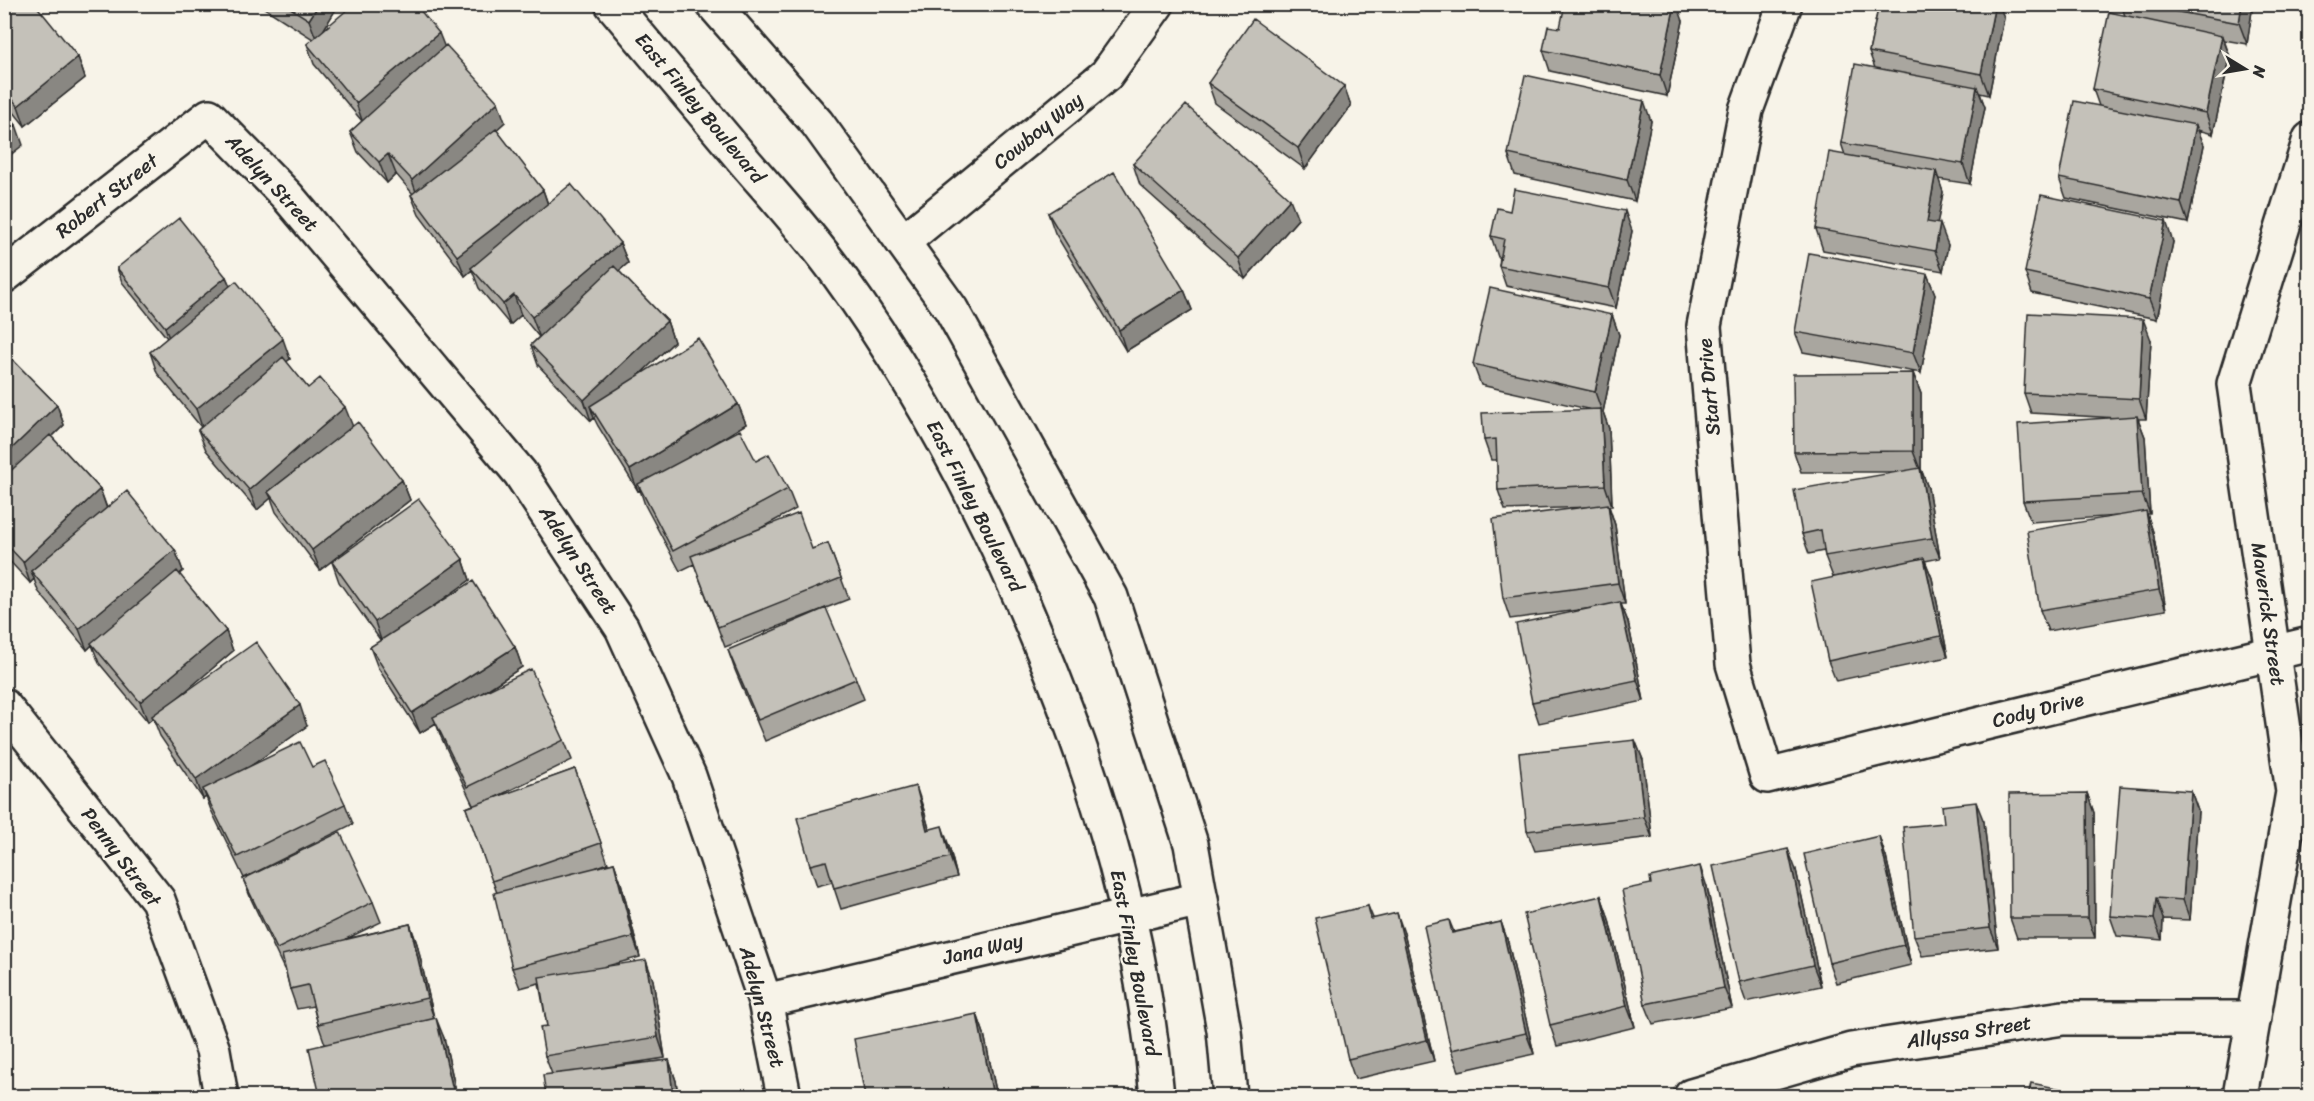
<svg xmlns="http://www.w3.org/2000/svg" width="2314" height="1101" viewBox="0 0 2314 1101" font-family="Sriracha,sans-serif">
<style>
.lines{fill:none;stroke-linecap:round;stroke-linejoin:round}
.street-casing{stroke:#2b2b2b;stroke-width:38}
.secondary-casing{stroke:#2b2b2b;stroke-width:38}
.street{stroke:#f7f3e8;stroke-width:33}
.secondary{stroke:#f7f3e8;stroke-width:33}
.wall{fill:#a9a69f;stroke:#2b2b2b;stroke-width:1.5}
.shaded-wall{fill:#898782;stroke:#2b2b2b;stroke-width:1.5}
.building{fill:#c4c1b9;stroke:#2b2b2b;stroke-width:1.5}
.labels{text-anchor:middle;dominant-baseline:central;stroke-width:4.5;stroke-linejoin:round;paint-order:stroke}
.street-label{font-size:20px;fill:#2b2b2b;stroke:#f7f3e8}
</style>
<rect width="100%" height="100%" fill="#f7f3e8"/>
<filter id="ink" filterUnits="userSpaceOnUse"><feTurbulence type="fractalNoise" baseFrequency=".0167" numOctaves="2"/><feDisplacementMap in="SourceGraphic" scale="12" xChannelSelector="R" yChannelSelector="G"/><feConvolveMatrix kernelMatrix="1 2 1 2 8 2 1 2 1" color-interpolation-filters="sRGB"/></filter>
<g filter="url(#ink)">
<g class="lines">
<defs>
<path id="street" d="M1785,4L1746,110L1704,326L1733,664L1767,776L2310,644
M903,242L1106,75L1157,4
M4,276L209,116L288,197L520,473L622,628L689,776L765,1001L784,1096
M4,706L158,900L213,1050L221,1096
M765,1001L1201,899
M1691,1096L1851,1050L2063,1018H2254
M2240,1096L2293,792L2234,384L2310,139"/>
<path id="secondary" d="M612,4C656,57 701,109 745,162C776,198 809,234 837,273C919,386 985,510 1038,639C1100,787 1143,936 1157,1096
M713,4L817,123L951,309L1111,597L1191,844L1224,1030L1230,1096"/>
</defs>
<use href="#street" class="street-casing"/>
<use href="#secondary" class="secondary-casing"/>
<use href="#street" class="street"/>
<use href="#secondary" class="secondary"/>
</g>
<path class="wall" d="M4,4L78,57L85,78L25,126L4,100Z
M258,4H339L323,30L444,46L505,122L496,130L543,190L548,204L620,243L628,263L619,271L667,321L674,342L639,375L738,404L746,424L713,444L756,461L788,489L796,509L761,528L812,549L828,543L849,599L725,647L694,564L680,571L645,505L640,490L638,491L598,426L594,418L591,421L538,365L531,345L539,337L521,315L510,325L479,288L472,270L465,276L419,215L411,195L413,194L396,174L387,183L358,152L350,132L362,121L314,64L307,44L313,39Z
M1879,4H1999L2004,18L1989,95L1980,93L1985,107L1970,184L1938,179L1943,192L1937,224L1948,245L1943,271L1823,250L1816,229L1845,155L1841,143L1875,68L1869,52Z
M2121,4H2253L2247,44L2224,40L2230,57L2213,134L2198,130L2204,145L2188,223L2066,198L2059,178L2099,106L2093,89L2125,16Z
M1683,21L1667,96L1550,71L1543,50L1560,28Z
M1208,83L1344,86L1351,106L1305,169L1215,103Z
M1651,121L1635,201L1515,175L1508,154Z
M1133,164L1298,219L1245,279L1140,185Z
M1048,213L1184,290L1192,310L1126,351L1055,233Z
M1632,231L1616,308L1506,286L1499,266L1500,257H1498L1491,236Z
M2173,242L2157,319L2032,293L2025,272Z
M117,268L226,277L230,286L290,359L286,362L308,388L352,426L402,480L410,500L320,570L276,512L271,498L257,510L206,450L198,430L201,427L157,373L150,352L167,338L122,282Z
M1927,274L1935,294L1921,373L1803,352L1795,332Z
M1612,315L1619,335L1603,412L1609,429L1612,506H1609L1615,525L1625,604H1621L1628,622L1644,701L1539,723L1532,702L1594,608L1510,619L1503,598L1589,507L1505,510L1498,490L1497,460H1491L1484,440L1588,409L1481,385L1473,364Z
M2151,340L2146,419H2138L2145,437L2150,514H2147L2153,532L2166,610L2048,631L2040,610L2117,516L2031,522L2023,501L2116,418L2031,413L2024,393Z
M4,351L57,405L64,425L52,437L100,489L107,508L175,550L183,571L179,574L226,631L233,651L177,698L307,726L248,768L312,767L345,804L353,824L244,878L211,810L206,797L203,799L160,736L153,718L148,722L99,663L92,645L87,650L38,591L34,579L30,583L4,555Z
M1913,373L1921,394V469L1928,488L1940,558L1925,561L1932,578L1948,657L1836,681L1828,661L1854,573L1833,577L1825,556L1824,551L1809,554L1802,534L1896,472H1801L1794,452Z
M463,559L470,580L419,616L515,647L522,667L481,694L564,740L572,760L492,799L575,769L608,863L595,868L614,863L621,883L640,957L607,966L653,980L665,1058L600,1068L669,1060L676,1081L678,1096H546L552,1074L545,1056L547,1026L539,983L520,988L512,968L497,893L466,808L473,805L441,737L436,723L420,733L378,668L370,647L381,641L339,582L332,562Z
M728,650L856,679L864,699L765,741L735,670Z
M1635,740L1643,760L1652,837L1535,851L1527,831Z
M2191,791L2198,811L2190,920L2163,919L2162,940L2117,936L2110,916Z
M2087,793L2094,813L2095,938H2017L2010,918Z
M923,807L929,829L949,846L957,877L841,909L832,882L817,886L810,865Z
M1984,822L1998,948L1922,956L1914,936Z
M1886,857L1911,965L1836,983L1829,963Z
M1796,870L1821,986L1746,1002L1739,982Z
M243,879L373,902L381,922L346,939L410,924L417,944L434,1018L444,1038L457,1096H320L325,1044L318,1024L313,1006L297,1009L290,989L285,969H284L251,899Z
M1707,887L1732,1008L1653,1024L1645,1004Z
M1601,896L1608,916L1635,1027L1557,1046L1550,1025Z
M1368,906L1373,918L1404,933L1434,1061L1355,1079L1348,1059Z
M1449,920L1454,932L1501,922L1508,942L1534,1054L1459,1071L1451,1050Z
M977,1014L984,1034L997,1096H865Z"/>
<path class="shaded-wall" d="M319,4H339L317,41L309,20Z
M1675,4H1677L1683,21L1667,96L1660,75Z
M1995,4H1999L2004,18L1989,95L1981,74Z
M2242,4H2253L2247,44L2239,23Z
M439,33L447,53L363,123L356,103Z
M2222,36L2230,57L2213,134L2206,113Z
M78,57L85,78L25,126L18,106Z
M1344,86L1351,106L1305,169L1298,148Z
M1977,87L1985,107L1970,184L1963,164Z
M1644,101L1651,121L1635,201L1627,180Z
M498,102L505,122L419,201L412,180Z
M16,125L23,145L4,160V134Z
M2196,125L2204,145L2188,223L2181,203Z
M388,154L396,174L387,183L379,162Z
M1936,171L1943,192L1934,242L1927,222Z
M543,190L550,211L471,268L472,270L465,276L457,256Z
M1290,199L1298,219L1245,279L1238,258Z
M1625,211L1632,231L1616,308L1609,288Z
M2166,221L2173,242L2157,319L2149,299Z
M1940,224L1948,245L1943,271L1935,251Z
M620,243L628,263L540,338L532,317Z
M1927,274L1935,294L1921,373L1913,353Z
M226,277L232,291L170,341L165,327Z
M1184,290L1192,310L1126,351L1119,330Z
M514,295L521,315L510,325L503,304Z
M1612,315L1619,335L1603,412L1609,429L1612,506L1605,485L1601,409L1595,392Z
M2143,319L2151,340L2146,419L2139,399Z
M667,321L674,342L596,416L590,406L594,418L591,421L584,400Z
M283,339L290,359L203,430L196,409Z
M1913,373L1921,394V469L1928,488L1940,558L1932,538L1921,472L1913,451Z
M738,404L746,424L640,489L638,484L640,490L638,491L630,470Z
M57,405L64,425L4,483V456Z
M345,407L353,427L268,492L271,498L257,510L249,490Z
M2137,416L2145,437L2150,514L2142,494Z
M402,480L410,500L320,570L312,550Z
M100,489L107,509L31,571L34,579L30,583L23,562Z
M1608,504L1615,525L1625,604L1618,583Z
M2146,511L2153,532L2166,610L2159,590Z
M175,550L183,571L93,645L91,643L92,645L87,650L79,629Z
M1924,558L1932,578L1948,657L1941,636Z
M463,559L470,580L382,643L375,622Z
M1620,602L1628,622L1644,701L1637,680Z
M226,631L233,651L154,718L152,716L153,718L148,722L140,702Z
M515,647L522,667L436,723L433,717L436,723L420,733L412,713Z
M300,705L307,726L207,797L203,789L206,797L203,799L196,779Z
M1635,740L1643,760L1652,837L1644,817Z
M916,786L923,807L935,850L927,830Z
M2191,791L2198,811L2190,920L2183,900Z
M2087,793L2094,813L2095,938L2088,918Z
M1976,802L1984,822L1998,948L1990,928Z
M942,826L949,846L957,877L950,857Z
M1879,836L1886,857L1911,965L1904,945Z
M1788,849L1796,870L1821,986L1813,965Z
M614,863L621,883L640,957L633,937Z
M1700,866L1707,887L1732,1008L1724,988Z
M1601,896L1608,916L1635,1027L1627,1006Z
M2156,898L2163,919L2162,940L2154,919Z
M1397,913L1404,933L1434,1061L1427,1040Z
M1501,922L1508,942L1534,1054L1526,1033Z
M410,924L417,944L434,1018L427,998Z
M646,960L653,980L665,1058L658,1037Z
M977,1014L984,1034L997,1096H994L992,1091Z
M436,1018L444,1038L457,1096H455L454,1094Z
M669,1060L676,1081L678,1096H673Z"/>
<path class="building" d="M4,4H35L78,57L18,106L4,89Z
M284,4H319L309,20Z
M354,4H415L439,33L356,103L307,44Z
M1565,4H1675L1660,75L1543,50L1548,26L1560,28Z
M1879,4H1995L1981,74L1869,52Z
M2135,4H2242L2239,23Z
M2109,12L2222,36L2206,113L2093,89Z
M1253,19L1344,86L1298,148L1208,83Z
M446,45L498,102L412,180L388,154L379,162L350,132Z
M1855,64L1977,87L1963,164L1841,143Z
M1525,75L1644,101L1627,180L1508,154Z
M2074,101L2196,125L2181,203L2059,178Z
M1186,105L1290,199L1238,258L1133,164Z
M4,111L16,125L4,134Z
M496,129L543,190L457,256L411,195Z
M1829,152L1936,171L1927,222L1940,224L1935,251L1816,229Z
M1114,172L1184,290L1119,330L1048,213Z
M571,184L620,243L532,317L514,295L503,304L471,268Z
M1514,189L1625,211L1609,288L1499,266L1504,239L1491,236L1497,208L1510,211Z
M2041,195L2166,221L2149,299L2025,272Z
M179,218L226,277L165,327L117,268Z
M1809,253L1927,274L1913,353L1795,332Z
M614,266L667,321L584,400L531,345Z
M236,281L283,339L196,409L150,352Z
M1490,288L1612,315L1595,392L1473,364Z
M2028,313L2143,319L2139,399L2024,393Z
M698,338L738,404L630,470L590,406Z
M4,351L57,405L4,456Z
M283,357L308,388L320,378L345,407L249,490L198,430Z
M1913,373V451L1794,452L1793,374Z
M1601,409L1605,485L1498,490L1496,439L1484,440L1482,413Z
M2137,416L2142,494L2023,501L2018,424Z
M358,422L402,480L312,550L268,492Z
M740,430L756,461L769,454L788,489L673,551L638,484Z
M50,435L100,489L23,562L4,542V477Z
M1920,468L1932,538L1825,556L1821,530L1802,534L1794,490Z
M127,491L175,550L79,629L31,571Z
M419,499L463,559L375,622L332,562Z
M1608,504L1618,583L1503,598L1493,519Z
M2146,511L2159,590L2040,610L2027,531Z
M799,513L812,549L828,543L841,578L718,627L691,556Z
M1924,558L1941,636L1828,661L1811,582Z
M177,571L226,631L140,702L91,643Z
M473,581L515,647L412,713L370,647Z
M1620,602L1637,680L1532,702L1516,624Z
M826,608L856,679L758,720L728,650Z
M256,642L300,705L196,779L152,716Z
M531,669L564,740L467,787L433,717Z
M1635,740L1644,817L1527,831L1519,753Z
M300,742L312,767L325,761L345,804L237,857L203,789Z
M575,769L601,843L492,881L466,808Z
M916,786L927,830L942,826L950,857L834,888L826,861L810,865L797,818Z
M2120,786L2191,791L2183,900L2156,898L2154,919L2110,916Z
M2087,793L2088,918H2010L2009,794Z
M1976,802L1990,928L1914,936L1903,827L1944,823L1942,806Z
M340,832L373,902L277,949L243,879Z
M1879,836L1904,945L1829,963L1804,854Z
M1788,849L1813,965L1739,982L1713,866Z
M614,863L633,937L512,968L494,893Z
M1700,866L1724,988L1645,1004L1622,890L1651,884L1650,877Z
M1601,896L1627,1006L1550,1025L1524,914Z
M1368,906L1371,919L1397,913L1427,1040L1348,1059L1315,918Z
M1449,920L1452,933L1501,922L1526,1033L1451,1050L1424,926Z
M410,924L427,998L318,1024L308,985L290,989L282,955Z
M646,960L658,1037L545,1056L540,1027L547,1026L539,977Z
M977,1014L992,1091L962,1096H865L854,1039Z
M436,1018L454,1094L442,1096H320L309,1048Z
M669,1060L673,1096H546L543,1075Z
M2031,1083L2097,1096H2028Z"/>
</g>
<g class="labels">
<g class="street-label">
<text transform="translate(700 108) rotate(50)">East Finley Boulevard</text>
<text transform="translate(1038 131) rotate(-39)">Cowboy Way</text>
<text transform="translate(272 183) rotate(47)">Adelyn Street</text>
<text transform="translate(107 196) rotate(-38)">Robert Street</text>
<text transform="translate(1709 387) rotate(-95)">Start Drive</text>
<text transform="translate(975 506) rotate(63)">East Finley Boulevard</text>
<text transform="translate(578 560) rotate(57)">Adelyn Street</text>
<text transform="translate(2268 614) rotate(82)">Maverick Street</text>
<text transform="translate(2038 710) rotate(-14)">Cody Drive</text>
<text transform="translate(121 857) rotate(53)">Penny Street</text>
<text transform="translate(983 949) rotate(-13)">Jana Way</text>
<text transform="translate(1135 963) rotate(79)">East Finley Boulevard</text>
<text transform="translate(762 1007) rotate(75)">Adelyn Street</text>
<text transform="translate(1969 1032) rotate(-9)">Allyssa Street</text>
</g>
</g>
<rect width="2314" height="1101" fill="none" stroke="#f7f3e8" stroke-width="24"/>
<rect x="12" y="12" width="2290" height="1077" fill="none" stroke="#2b2b2b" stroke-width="2" filter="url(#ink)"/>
<g transform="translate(2245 69) rotate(101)" stroke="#f7f3e8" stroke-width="4.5" paint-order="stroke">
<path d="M0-4.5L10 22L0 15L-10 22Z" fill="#2b2b2b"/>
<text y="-9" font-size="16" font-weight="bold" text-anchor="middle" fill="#2b2b2b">N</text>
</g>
</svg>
